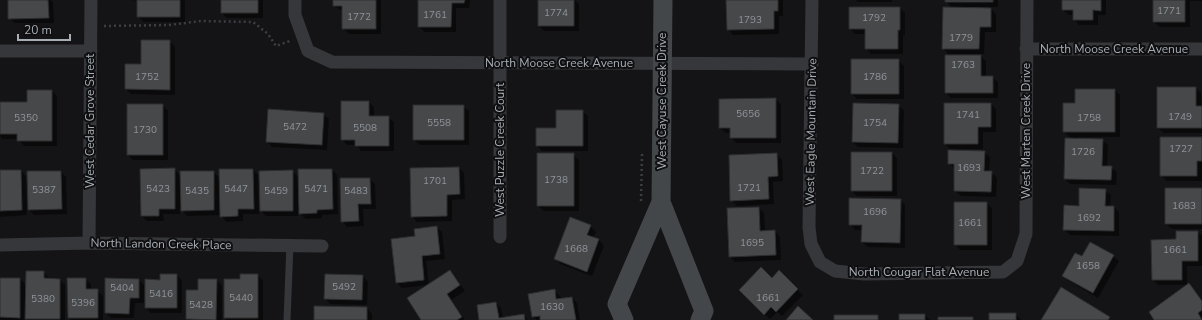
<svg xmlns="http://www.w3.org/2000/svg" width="1202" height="320" viewBox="0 0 1202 320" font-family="'Nunito Sans',sans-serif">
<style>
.shadow{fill:#0007}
.building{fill:#46484a;stroke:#2e2f31}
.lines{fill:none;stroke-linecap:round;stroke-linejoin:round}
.path{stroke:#3c3e41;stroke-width:2.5;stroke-dasharray:2 3;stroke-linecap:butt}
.lane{stroke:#36373a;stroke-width:7}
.street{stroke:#36373a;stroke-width:13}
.secondary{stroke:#44474a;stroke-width:19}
.labels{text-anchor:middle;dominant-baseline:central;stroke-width:4;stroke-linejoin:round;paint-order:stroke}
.number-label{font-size:10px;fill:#8f949a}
.street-label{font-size:12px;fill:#a7aeb4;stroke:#0f0f11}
</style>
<rect width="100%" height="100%" fill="#141416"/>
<path class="shadow" d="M9,0H51L53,2L54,23H15L9,18Z
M132,0H185V22H144L138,16V1Z
M222,0H263V18H227L222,13Z
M334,0H381V34H349L343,28V10H340L334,5Z
M419,0H470L469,8H456V32H424L419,26Z
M539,0H575L579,4V31H544L539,26Z
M727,0H783V16H779V34L733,35L728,29Z
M856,0H892V2H858Z
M946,0H998V7H951Z
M1063,0H1106V15H1098V25H1079L1074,19V15H1069L1063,10Z
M1154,0H1202V1H1190V27H1160L1154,22Z
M900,8L905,13V35H903V54H871L866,48V34H855L850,28Z
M991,9L996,14V32H985L984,54H948L943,48Z
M170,41L175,47V95L131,94L126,89L142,65Z
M981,56L986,61V77H992L998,82V98H951L946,93Z
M898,60L904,66V99H857L852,94Z
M1158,88H1196L1201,93L1202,133H1164L1158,128Z
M1115,90L1120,95V137H1078V139L1102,140L1108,145L1107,167H1111L1117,172L1116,185L1070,184L1065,179L1072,139L1064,132L1076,104Z
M52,91L57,96V146H24L18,139H2L0,136V103H28Z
M776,99L781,105V143H736L731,137V133H726L720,128V100Z
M369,102L374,107V117H388L394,122V151H361L356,145H347L342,139Z
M991,104L996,109V132H983V149H950L945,144Z
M163,105L168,111V160H133L128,155Z
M898,105L904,110L903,148L858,147L853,142Z
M463,106L469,111V145H420L414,140Z
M582,111L588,116V151H542L537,146V129H557Z
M323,114L329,119L327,150L272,147L267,141Z
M1202,138V181H1167L1161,175Z
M984,152L990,157L989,172H991L997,178L996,197L961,196L955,191V169L949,164Z
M852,153H892L897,158V196H857L852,191Z
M573,154L579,160V211H544L538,206Z
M776,154L782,160L783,181L773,182L774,204L737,206L731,200Z
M459,168L464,173L465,199L452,200V221L417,222L412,216Z
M174,169L181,177L213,172L220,178L253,170L258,175L259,214H243V221L226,222L221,215L187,216L180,208V214H163L164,221H147L142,216Z
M332,170L337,175L338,214L322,215V218L306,219L298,212V216H266L261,211L292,171L300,178Z
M0,171H21L26,176L27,215L0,217Z
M61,172L66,177L67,214L34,215L29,210Z
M341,179H370L375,184L376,209H363L364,226L347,227L342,221Z
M1202,189V229H1172L1166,224Z
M1105,190L1111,195L1110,207H1114L1119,212V236L1070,235L1064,229L1080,207Z
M900,200L905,205V248L868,247L862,242L863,230H855L850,224Z
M986,203L992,208V250H960L955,244Z
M758,208L764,213L765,232L775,231L780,237L781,260L735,262L730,257L728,209Z
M590,226L596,232L593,238L599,240L604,246L592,276L560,264L555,258Z
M436,227L442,232L445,259L426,261L429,285L450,271L455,277L465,291L451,300L465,320H422L429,285L402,288L397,283L392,239L416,237Z
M1198,232L1202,236V266H1187V285H1158L1153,280L1177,240Z
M1113,256L1119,261L1098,298L1069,281L1064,276L1082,258Z
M43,272L49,278V279L60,280L65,285V320H28L25,317V320H0V279H20L27,286Z
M779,272L803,295L782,316L777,312L770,319L740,290L772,279Z
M177,275L182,281V313H151L146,308L161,281Z
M258,275L263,281V320H227L225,318L241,280Z
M363,276L368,282L367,305L330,304L325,298Z
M85,279L91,284V290H97L103,296V320H71L69,317Z
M139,280L144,285V303H135L134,318H111L106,313Z
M217,280L222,286V320H188L187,319Z
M1189,284L1202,300V320H1155Z
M555,291L560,296L561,299L572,298L577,303L580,320H537L533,316Z
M496,303L501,308L503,319L524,315L528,320H480Z
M367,308L372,314V320H315Z
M990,314H1016L1021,320H990Z
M925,315L930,320H900Z"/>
<path class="building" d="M8,0H48L49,18L8,19Z
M137,0H180V17H137Z
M221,0H258V13H221Z
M333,0H376V29H342V6H333Z
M418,0H465L464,3H452L451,27H418Z
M538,0H574V26H538Z
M726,0H778V11H774V29L727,30Z
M945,0H993V2H945Z
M1062,0H1101V11L1093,10V20H1073V10H1062Z
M1153,0H1185V22H1153Z
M849,7H900V30H898V49H865V29H849Z
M943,7L991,8V27H980L979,49H942Z
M141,40H170V90L125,89V64H141Z
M945,55H981V76H993V93H945Z
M851,59H899V94H851Z
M1157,87H1196V106H1202V128H1157Z
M1075,89H1115V132H1063V103H1075Z
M27,90H52V141H17V134H0V102H27Z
M776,98V138H730V128H719V99Z
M341,101H369V116H389V146H355V140H341Z
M853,103L899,104L898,143L852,142Z
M944,103H991V127H978V144H944Z
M127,104H163V155H127Z
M413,105H464V140H413Z
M268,109L324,113L322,145L266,142Z
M556,110H583V146H536V128H556Z
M1160,137H1202V161H1197V176H1160Z
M1065,138L1103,139L1102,166H1112L1111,180L1064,179Z
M948,150L985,151L984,171H992L991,192L954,191V164H948Z
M851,152H892V191H851Z
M537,153H574V206H537Z
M777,153L778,176L768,177L769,199L730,201L729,155Z
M459,167L460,194L447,195V216L411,217L410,168Z
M175,168V209H159V216H141L140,169Z
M219,169H253L254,209H238V216L220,217Z
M298,169H332L333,209L317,210V213L299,214Z
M0,170H21L22,210L0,211Z
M293,170V211H260L259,171Z
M27,171H61L62,209L28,210Z
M180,171H214V210L181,211Z
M340,178H370L371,204H358L359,221L341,222Z
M1079,188L1106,189L1105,206H1114V231L1063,230L1064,205L1079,206Z
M1165,188H1202V224H1165Z
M849,198L901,199L900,243L861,242L862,225H849Z
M954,202H987V245H954Z
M759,207L760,231L775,230L776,255L729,257L727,208Z
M570,217L591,225L587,235L599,239L587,272L554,259Z
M437,226L440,254L422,256L424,280L396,283L391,239L415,236L414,229Z
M1176,231H1198V261H1182V280H1152L1151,240L1176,239Z
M1090,242L1114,255L1093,293L1062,276L1075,253L1082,256Z
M761,267L772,278L779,270L798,289L776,312L771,307L764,315L739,290Z
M450,270L460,285L447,294L462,317L457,320H421L407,298Z
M26,271H44V278L60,279V319H25Z
M160,274H177V308H145V279L160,280Z
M240,274H258V318H224V279H240Z
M325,274L363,275L362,300L324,299Z
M0,278H20V318L0,317Z
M67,278H86V289H98V318H68Z
M105,278L139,279V298H130L129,314L105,313Z
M198,279H217L216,320L186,319V290H198Z
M1189,283L1202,301V310L1198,313L1202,320H1154L1149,312Z
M1061,287L1110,317L1108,320H1041Z
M555,289L556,299L572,297L576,320H540V316L532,317L528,294Z
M496,302L499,318L524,314L525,320H479L477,305Z
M314,306L367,307V320H314Z
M798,306L813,320H786Z
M989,313H1016V320H989Z
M899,314H925V320H899Z
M834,315H878V320H834Z
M938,317H973V320H938Z"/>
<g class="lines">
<path class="path" d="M104,26L169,25L201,21L253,22L268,34L276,46L290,41
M641,201L642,154"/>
<path class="lane" d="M287,320L290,245"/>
<path class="street" d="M295,0V15L308,51L332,62L812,64
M812,0L809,227L811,244L820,262L835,271L864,274L1003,272L1017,261L1026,234L1027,0
M1026,49H1202
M0,51H91
M500,237V0
M89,243L91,0
M0,245L89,243L322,246"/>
<path class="secondary" d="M663,0L661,202L704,311L700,320
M624,320L617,304L661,202"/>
</g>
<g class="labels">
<g class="number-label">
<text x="1169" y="11">1771</text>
<text x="556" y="13">1774</text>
<text x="435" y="15">1761</text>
<text x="359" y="17">1772</text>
<text x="874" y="18">1792</text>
<text x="750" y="20">1793</text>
<text x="961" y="38">1779</text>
<text x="963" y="65">1763</text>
<text x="147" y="77">1752</text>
<text x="875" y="77">1786</text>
<text x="748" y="114">5656</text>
<text x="968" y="115">1741</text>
<text x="1180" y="117">1749</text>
<text x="26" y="118">5350</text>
<text x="1089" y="118">1758</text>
<text x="439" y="123">5558</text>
<text x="875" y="123">1754</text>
<text x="295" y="127">5472</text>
<text x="365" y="128">5508</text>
<text x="145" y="130">1730</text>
<text x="1181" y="149">1727</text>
<text x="1083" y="152">1726</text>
<text x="969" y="168">1693</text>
<text x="872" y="171">1722</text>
<text x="556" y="180">1738</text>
<text x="435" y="181">1701</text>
<text x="749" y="188">1721</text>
<text x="158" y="189">5423</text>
<text x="236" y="189">5447</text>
<text x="316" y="189">5471</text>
<text x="44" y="190">5387</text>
<text x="197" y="191">5435</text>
<text x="276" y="191">5459</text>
<text x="356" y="191">5483</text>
<text x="1184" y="206">1683</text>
<text x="875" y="212">1696</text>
<text x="1089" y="218">1692</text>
<text x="970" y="223">1661</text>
<text x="752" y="243">1695</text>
<text x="576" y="249">1668</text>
<text x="1175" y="250">1661</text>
<text x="1088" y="266">1658</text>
<text x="344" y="287">5492</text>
<text x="122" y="288">5404</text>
<text x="161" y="294">5416</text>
<text x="241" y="298">5440</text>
<text x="768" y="298">1661</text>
<text x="43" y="299">5380</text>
<text x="83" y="303">5396</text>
<text x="201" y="305">5428</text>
<text x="552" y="307">1630</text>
</g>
<g class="street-label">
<text x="1114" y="49">North Moose Creek Avenue</text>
<text x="559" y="63">North Moose Creek Avenue</text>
<text transform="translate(662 101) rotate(-90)">West Cayuse Creek Drive</text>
<text transform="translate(90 121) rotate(-90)">West Cedar Grove Street</text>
<text transform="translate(1026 131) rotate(-90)">West Marten Creek Drive</text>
<text transform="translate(811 132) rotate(-89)">West Eagle Mountain Drive</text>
<text transform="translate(500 150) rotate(-90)">West Puzzle Creek Court</text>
<text transform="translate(161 244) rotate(1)">North Landon Creek Place</text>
<text x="919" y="272">North Cougar Flat Avenue</text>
</g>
</g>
<path d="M18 34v6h52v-6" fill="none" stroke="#a7aeb4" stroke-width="2"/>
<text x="24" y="34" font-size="12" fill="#a7aeb4" stroke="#0f0f11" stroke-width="3" paint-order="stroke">20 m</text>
</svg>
